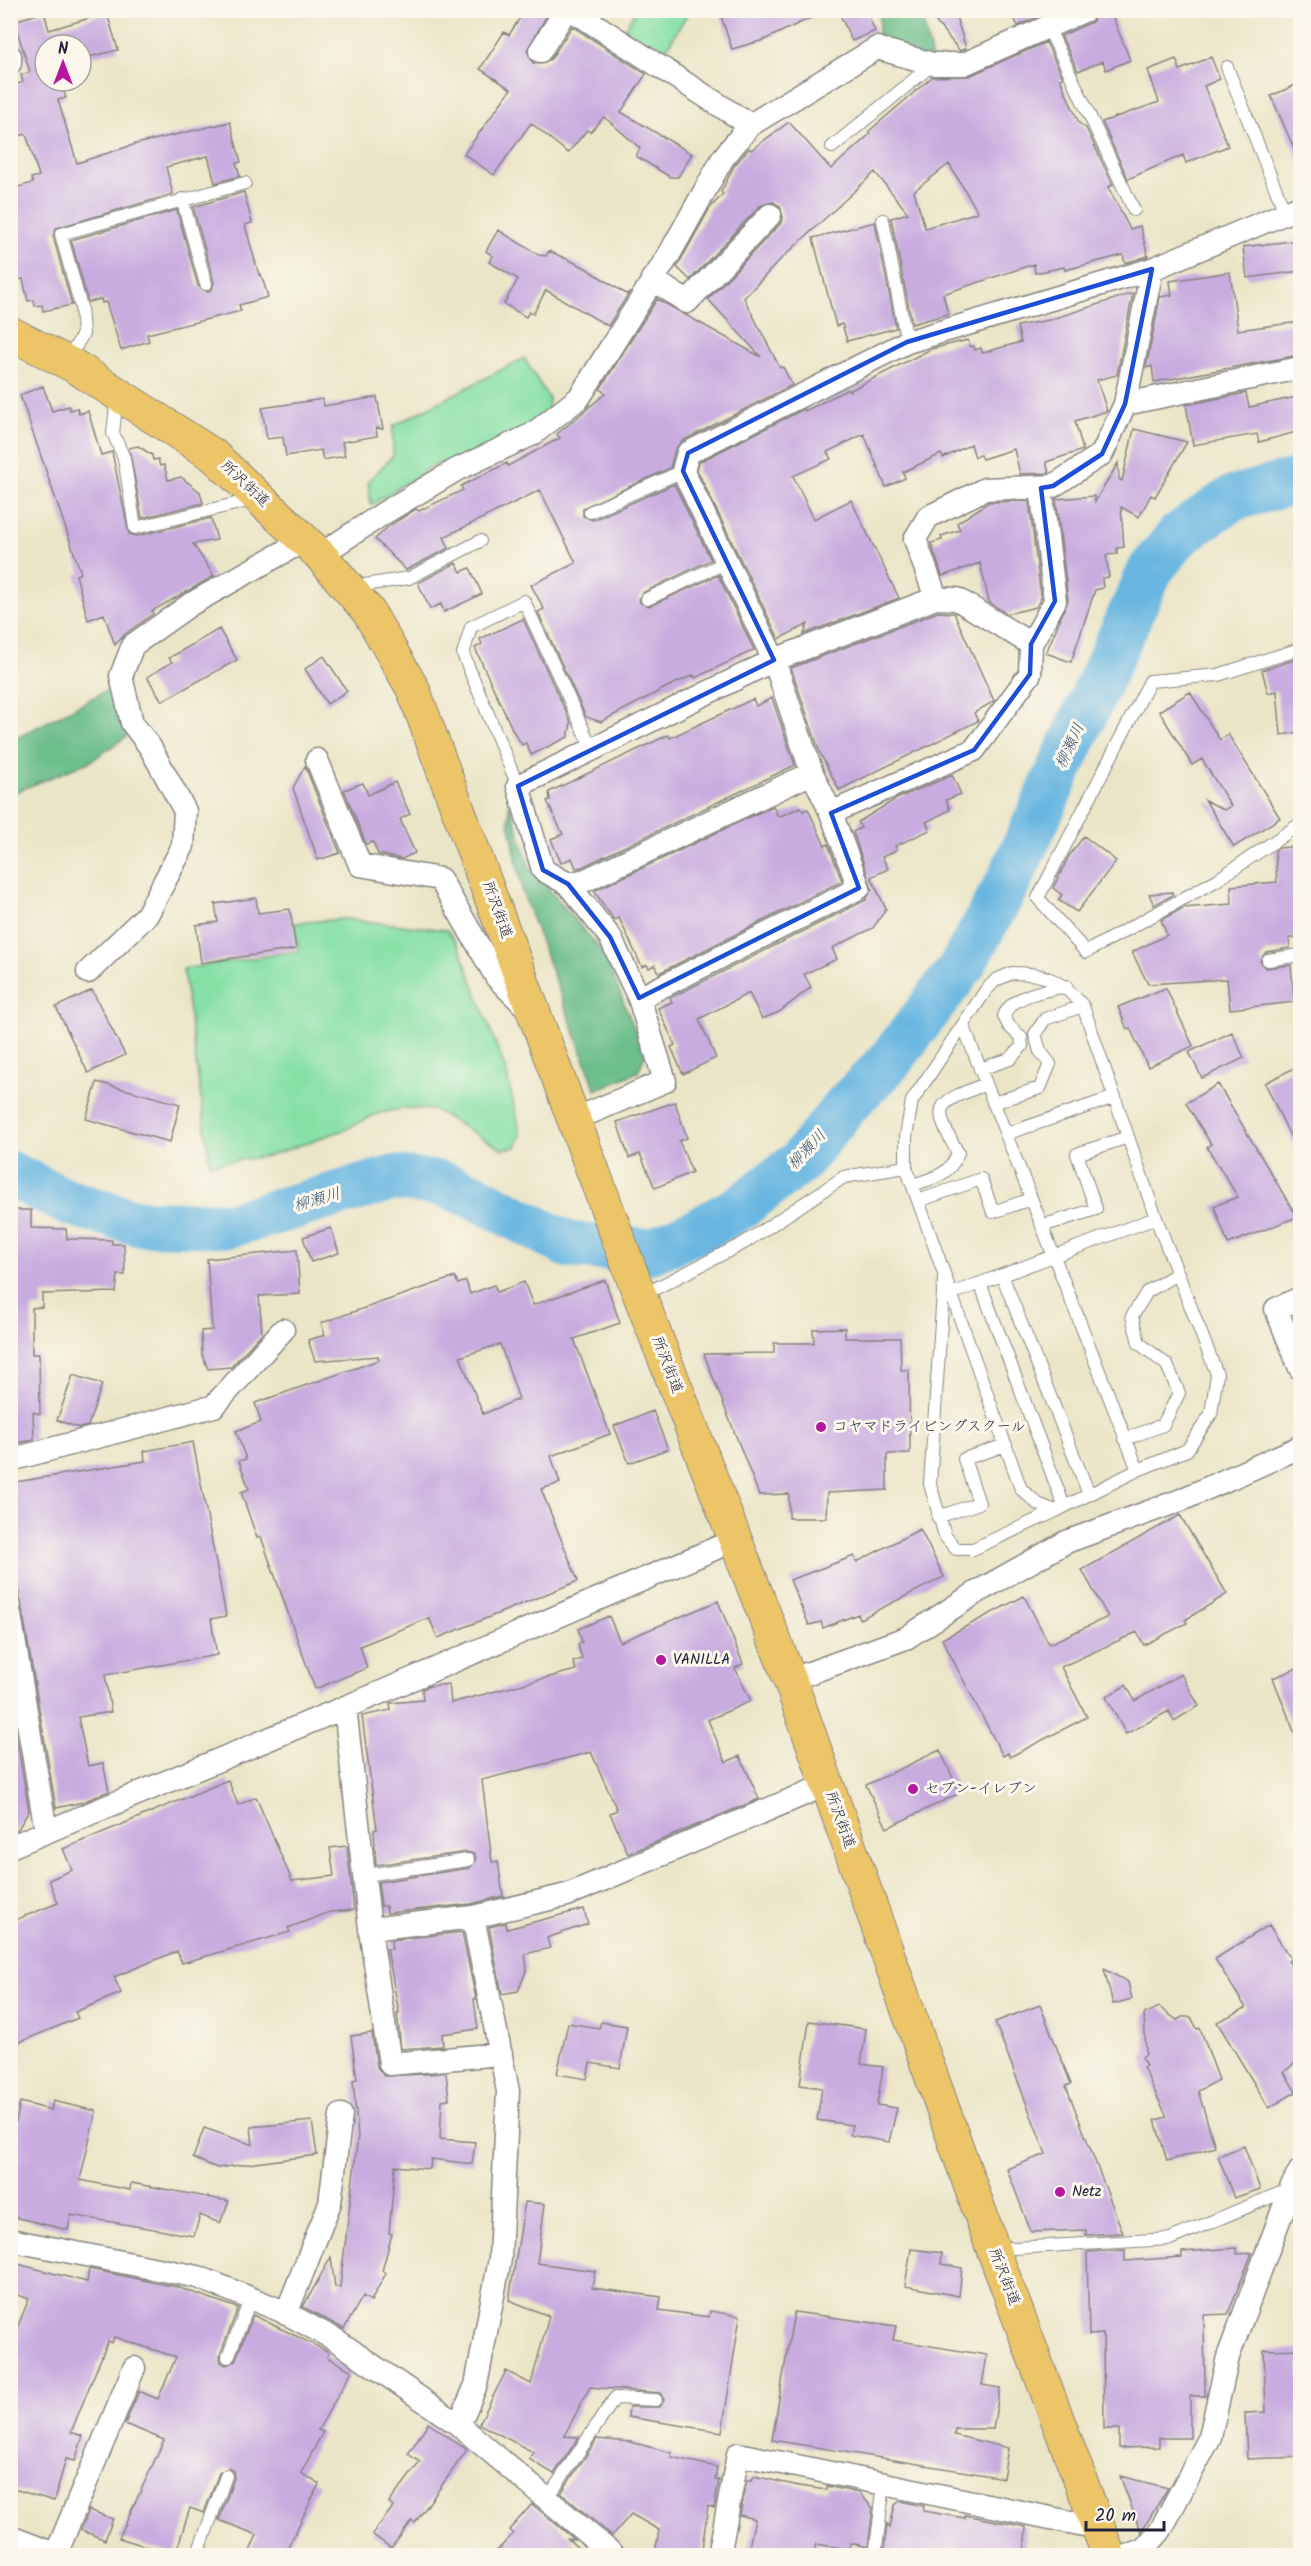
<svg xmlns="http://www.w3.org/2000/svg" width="1311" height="2566" viewBox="0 0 1311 2566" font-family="Kalam,'Klee One',sans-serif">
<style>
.green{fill:#86e0a6;stroke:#548170;stroke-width:1.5}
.forest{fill:#6cbe8b;stroke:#477063;stroke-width:1.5}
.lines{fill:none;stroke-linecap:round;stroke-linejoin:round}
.river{stroke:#67b6e1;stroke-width:46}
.building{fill:#c8abdf;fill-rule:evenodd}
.lane-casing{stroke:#868481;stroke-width:14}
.street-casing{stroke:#868481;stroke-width:25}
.primary-casing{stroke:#868481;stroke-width:35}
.lane{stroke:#fff;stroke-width:12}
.street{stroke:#fff;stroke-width:22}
.primary{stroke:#ecc569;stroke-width:33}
.marked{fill:none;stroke:#1d4ed8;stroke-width:4.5;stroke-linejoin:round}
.poi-dot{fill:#b5179e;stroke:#fbf7ec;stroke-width:2}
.labels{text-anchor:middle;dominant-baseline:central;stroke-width:6;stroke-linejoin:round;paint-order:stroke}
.street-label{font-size:15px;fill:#22223b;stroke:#fbf7ec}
.poi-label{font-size:15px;fill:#22223b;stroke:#fbf7ec;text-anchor:start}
.water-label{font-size:16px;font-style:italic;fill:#3a5675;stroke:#fbf7ec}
</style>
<rect width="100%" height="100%" fill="#fbf7ec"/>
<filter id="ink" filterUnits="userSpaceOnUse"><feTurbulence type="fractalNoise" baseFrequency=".0167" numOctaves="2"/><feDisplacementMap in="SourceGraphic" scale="12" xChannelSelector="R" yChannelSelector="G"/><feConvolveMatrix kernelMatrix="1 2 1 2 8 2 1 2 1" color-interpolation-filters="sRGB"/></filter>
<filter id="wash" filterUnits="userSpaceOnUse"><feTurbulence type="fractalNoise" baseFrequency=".008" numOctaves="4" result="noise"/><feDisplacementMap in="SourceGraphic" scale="24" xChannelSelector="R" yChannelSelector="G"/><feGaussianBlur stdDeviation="1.35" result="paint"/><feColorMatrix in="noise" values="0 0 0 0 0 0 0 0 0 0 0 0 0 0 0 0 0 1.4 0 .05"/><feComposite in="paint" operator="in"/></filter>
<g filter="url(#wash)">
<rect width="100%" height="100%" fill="#ebe5c7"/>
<path class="green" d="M635,11H689L657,65L618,40Z
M524,358L549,399L548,410L520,431L491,446L431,467L371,505L368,481L393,456V426Z
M345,919L447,930L460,949L506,1071L521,1135L516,1147L502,1149L434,1110L407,1108L379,1113L344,1130L269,1156L210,1164L183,969L299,951L294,923Z"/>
<path class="forest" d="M880,11H921L933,64L877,48Z
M113,687L127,736L91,761L11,794V741Z
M509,800L529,866L604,954L645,1055L638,1072L596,1090L523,894L509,821Z"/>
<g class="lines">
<path class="river" d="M10,1174L67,1202L138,1223L230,1225L394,1178L442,1184L474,1196L568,1245L651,1251L699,1230L739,1208L800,1162L847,1104L889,1062L960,969L1009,881L1151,569L1180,534L1231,499L1300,480"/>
</g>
<g id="blocks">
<path class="building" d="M525,10H543L548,14L527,50L533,63L540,64L551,59L572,26L646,74L621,112L692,154L678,177H670L636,156L640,148L604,117L590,132L587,130L568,153L531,123L494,175L464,154L511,89L480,69L504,32L509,35Z
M719,10H827L764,40L732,49Z
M838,10H866L875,31L852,41Z
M926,10H954L966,48L960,51Z
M1010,10H1052L1018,26Z
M1099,10H1110L1130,60L1106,70L1103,61L1078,71L1061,36L1092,22Z
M44,12L49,30L107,13L118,50L81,59V45H45V81H60L66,98L58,100L77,163L136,144L230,122L241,162L236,163L240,176L215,183L208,156L166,167L173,194L56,228L53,236L72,305L43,311L42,305L35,306L34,300L28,301L23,279L16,280L14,269H10V189L33,183L31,178L39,176L26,134L10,139V87L23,82L21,75L30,72L14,21Z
M1046,42L1063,78L1060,79L1079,123L1086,128L1113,185L1108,187L1130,229L1140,226L1148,256L1125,263L1123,255L1065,270L1064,267L1035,273L1034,264L943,294L948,314L912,324L891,218L908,213L875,172L778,262L744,298L780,368L783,367L792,385L682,441L675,449L670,468L583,508V516L593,520L674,484L711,560L644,592L639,598L640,603L650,606L718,575L754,650L695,678L694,675L669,686L601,722L586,717L538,612L544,609L531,585L576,563L540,490L444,537L449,548L406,570L375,539L389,526L416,509L419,511L463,490L461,486L507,463L508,466L560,438L557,434L606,393L600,389L657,299L761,357L708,299L780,224L783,218L780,206L773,202L760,206L690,280L677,267L710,208L723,194L721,192L734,166L749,148L751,150L789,122L831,169L870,134L868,132L932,77L969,76ZM949,164L978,212L925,228L914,191Z
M1211,57L1220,79L1204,86L1228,146L1186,163L1183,155L1128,179L1102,122L1159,102L1148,70L1176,59L1180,70Z
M1300,83V162L1271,96Z
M244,192L252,223L245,225L259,275L261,274L268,297L239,305L241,311L147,334L149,341L121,350L106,302L102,303L101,299L88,302L71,240L177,210L198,286L208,292L212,289L214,282L193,207Z
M875,222L896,328L847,341L842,324L836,326L813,238Z
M498,230L539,255L546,256L549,251L584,267L626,294L629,293L608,326L546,290L533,314L529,312L526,317L504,304L518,279L489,262L493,256L486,251Z
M1300,240V271L1247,278L1243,247Z
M1230,272L1238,330L1299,322L1300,355L1154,382L1152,366L1146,368L1160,297L1172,295L1170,281Z
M1133,293L1117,375L1097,380L1107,411L1075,421L1083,450L1046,462L1049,473L1020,474L1014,449L982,459L980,455L975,457L971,444L943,458L941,454L903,472L905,478L886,487L864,434L827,452L831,459L793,476L814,519L851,500L899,598L804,634L808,624L779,639L697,470L699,462L804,409L805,411L848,389L849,391L931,349L968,340L970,347L974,346L975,350L981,348L982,353L1021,342L1017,326L1049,320Z
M43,386L52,411L69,406L70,410L77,408L79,414L88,411L101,455L112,452L129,534L137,536L211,518L217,540L193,544L214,576L152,611L153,614L125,634L115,645L104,614L88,620L76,575L81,573L20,395Z
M1246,393L1249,407L1297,397L1298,401L1300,400V431L1259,442L1257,434L1193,445L1186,405Z
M377,397L383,429L376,428L377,436L342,442L345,456L323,460L321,450L286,456L283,437L267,439L262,408L323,399L324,406Z
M1134,429L1187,442L1155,497L1151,495L1139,517L1121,507L1124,547L1117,548V554L1106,555L1109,577L1102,578L1103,588L1095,590L1071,662L1046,653L1068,600L1056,499L1094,496L1095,502L1118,463L1119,479L1122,481Z
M138,446L152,455L153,460L158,459L160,466L164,465L168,480L181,477L200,492L203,503L142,518L129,448Z
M1029,501L1041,598L1036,607L1007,614L989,602L980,563L942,576L931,543L942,540L941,536L960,530L957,523L989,502Z
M456,563L461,572L470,568L482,594L444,612L441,604L430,609L418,583Z
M938,612L954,613L994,701L974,713L978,721L839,790L820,753L791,668Z
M523,619L571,723L568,737L531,755L526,743L522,745L513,731L475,648L482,644L480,639Z
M219,629L237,660L162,701L147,677L172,662L169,658Z
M324,656L347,691L327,704L305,669Z
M1300,658V732L1281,735L1277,691L1268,693L1262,670Z
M1190,692L1220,740L1228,734L1280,818L1234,847L1205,800L1224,810L1231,806L1202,759L1192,765L1159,711Z
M772,698L795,765L582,867L576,868L572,858L561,863L551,839L563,834L547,801L550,800L549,792L668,735L670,738L753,699L756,706Z
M305,766L340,853L318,860L293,788Z
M952,775L961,794L946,800L950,810L926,822L930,830L895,846L897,850L882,857L888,869L871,877L886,909L873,928L832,948L837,959L804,974L811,987L779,1012L762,1019L749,993L699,1019L716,1058L683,1074L671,1047L675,1045L658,1008L672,1002L670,998L866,900L872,889L853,832L861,828L858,822L896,799Z
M395,782L410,814L400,819L415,853L402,859L378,854L373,842L366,844L344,790L363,783L368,795Z
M773,806L778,817L801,807L803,811L808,809L825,846L828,844L842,881L659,973L655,965L649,968L647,965L642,967L619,918L614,920L594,891Z
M1084,836L1116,861L1077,912L1058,900L1062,895L1053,888L1069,856Z
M1300,846V938H1289L1290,948L1266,952L1260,961L1266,968L1291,965L1294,1002L1230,1009L1227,979L1148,984L1132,952L1167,935L1161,920L1183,908L1232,904L1231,886L1277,882L1275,851L1279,848Z
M1172,892L1173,895L1154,905L1149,894Z
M256,898L258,913L290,909L296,949L201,963L196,925L218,922L215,904Z
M1166,988L1193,1046L1148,1067L1130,1028L1127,1029L1118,1007Z
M92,990L125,1055L88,1073L56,1007Z
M1232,1032L1244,1058L1202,1078L1189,1052Z
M1300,1065V1157L1265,1083Z
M97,1082L180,1104L170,1142L86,1119Z
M1218,1084L1297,1217L1228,1244L1214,1206L1238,1197L1207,1147L1211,1144L1186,1103Z
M675,1102L687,1138L679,1141L692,1172L655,1188L640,1154L629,1158L617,1122Z
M10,1210H31V1228L66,1229L67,1239L112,1240V1244H124L125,1275H118L116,1292L42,1294V1307L32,1308V1354H39L40,1414L33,1412L34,1440L10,1444Z
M331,1228L339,1253L311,1262L303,1237Z
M297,1250L300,1294L259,1296L262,1333L231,1367L208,1369L202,1354L201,1331L212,1330L207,1259Z
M455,1277L458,1284L466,1281L470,1294L494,1285L497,1292L524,1282L533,1305L605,1280L620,1323L574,1339L610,1434L551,1456L560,1483L541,1489L578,1581L438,1638L429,1618L360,1646L367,1668L315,1689L261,1537L257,1538L241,1492L249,1489L239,1461L246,1459L236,1431L261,1422L255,1403L379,1360L378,1356L315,1361L308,1340L325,1335L321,1323ZM500,1344L519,1399L483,1414L460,1357Z
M845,1328V1338H900L901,1370H909L910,1453L887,1454V1490L827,1493L826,1518H789V1494L759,1495L704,1354L774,1353V1343H814L813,1329Z
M73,1375L102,1384L88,1426L79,1428L57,1420Z
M653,1411L668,1449L629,1463L614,1426Z
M193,1442L226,1616L211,1619L217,1655L105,1675L111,1712L78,1717L88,1766L103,1763L109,1791L83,1802L56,1808L11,1543L14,1542L10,1483L145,1461L144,1451Z
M1180,1515L1227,1594L1185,1620L1187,1623L1144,1645L1137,1632L1061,1667L1087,1717L1010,1757L1008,1753L1003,1756L942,1639L1024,1596L1049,1644L1108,1617L1082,1570Z
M920,1529L944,1577L860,1619L858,1614L823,1628L821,1622L809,1625L790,1580L854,1556L857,1562Z
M718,1601L743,1664L735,1668L751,1701L708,1720L726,1762L740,1756L759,1799L628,1854L610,1813L617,1810L591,1752L482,1780L492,1862L498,1861L503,1896L471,1904L387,1913L386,1906H381L378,1882L469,1868L476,1859L474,1854L467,1852L376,1865L374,1830L377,1829L362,1716L391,1710L390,1703L423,1700L422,1689L430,1686L449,1684L451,1703L576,1670L573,1662L582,1659L578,1645L582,1642L578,1629L609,1616L620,1642Z
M1300,1667V1744H1299L1273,1678Z
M1181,1674L1199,1706L1174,1721L1169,1711L1126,1734L1106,1697L1126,1685L1135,1701Z
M10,1700L29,1811L18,1829L10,1832Z
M940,1750L960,1793L887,1828L866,1785Z
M228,1780L238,1805L256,1797L292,1881L334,1876L330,1848L347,1846L354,1910L330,1912L288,1928L290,1932L182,1963L177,1951L114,1977L121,1993L75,2012L78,2018L10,2046V1922L58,1903L49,1880L72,1870L63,1849Z
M584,1909L588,1924L547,1938L550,1948L525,1954L527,1969L518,1991L502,1994L489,1927L506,1923L507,1929Z
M1269,1925L1291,1959L1288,1961L1300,1977V2059L1284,2072L1296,2092L1269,2108L1217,2022L1246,2008L1215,1959Z
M462,1932L476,1999H474L478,2029L442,2034L443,2046L401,2049L397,2013H399L387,1949H392L391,1940Z
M1104,1969L1128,1982L1132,1999L1113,2004Z
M1040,2005L1071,2084L1066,2086L1123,2233L1086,2235V2230L1031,2232L1007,2169L1046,2154L995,2022Z
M1159,2007L1177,2020L1182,2017H1191L1197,2029L1200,2028L1219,2080L1198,2091L1215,2147L1167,2161L1155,2120L1167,2117L1143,2067L1146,2066L1142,2057L1146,2054L1144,2014Z
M809,2021L866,2029L861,2064L883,2067L877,2105L897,2108L889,2142L850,2135L852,2125L817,2120L822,2088L800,2085Z
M601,2022L627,2026L620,2068L590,2063L587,2079L557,2074L568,2023L599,2028Z
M372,2033L377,2067L384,2076L446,2073L449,2099L442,2100L440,2139L475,2142L472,2164L431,2159L430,2169L395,2166L389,2233L392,2234L382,2271L386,2273L371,2301L363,2296L344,2329L303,2307L331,2257L335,2287H340L358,2136L353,2080L357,2079L351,2036Z
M53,2101L96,2111L80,2180L130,2190L131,2183L229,2201L220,2223L200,2215L194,2236L71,2215L68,2230L10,2216V2121L16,2122L20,2102L51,2110Z
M312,2121L317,2155L217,2168L193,2158L204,2128L253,2145L251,2127Z
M1244,2146L1260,2189L1234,2198L1218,2156Z
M525,2202L545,2204L537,2263L595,2271L592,2288L661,2297L659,2310L709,2317L710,2311L740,2316L722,2432L628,2417L629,2407H660L664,2400L660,2393L590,2387L564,2436L579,2437L554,2474L529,2459L533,2452L479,2424L506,2371L531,2384L549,2316L509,2300Z
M1236,2248L1237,2254L1252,2253L1228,2314L1204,2315L1205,2396H1190V2438H1159V2447L1119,2448V2429H1104L1103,2334L1089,2335L1087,2252L1125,2250V2261L1182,2257V2252Z
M911,2249L942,2253L941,2264L962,2268L959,2296L905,2286Z
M10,2262L87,2282L89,2269L177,2287L238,2308L220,2355L221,2362L226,2365L235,2361L253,2315L329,2352L327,2357L352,2371L318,2430L323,2432L301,2473L319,2484L284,2556H248L257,2535L219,2520L234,2478L233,2471L228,2468L219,2473L204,2513L190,2508L175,2555L119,2538L164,2440L125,2424L139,2391L158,2399L176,2357L114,2337L112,2343L108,2341L71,2432L83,2436L75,2461L66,2459L54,2501L10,2488V2345L29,2299L10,2292Z
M794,2312L896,2326L893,2340L987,2355L982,2385L1000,2388L993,2429H955L954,2435L1008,2448L1003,2478L772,2440Z
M1300,2349V2457L1247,2459L1245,2413L1266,2412L1264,2350Z
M428,2423L467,2450L415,2523L412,2521L391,2548L372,2534L393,2507L389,2503L420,2462L408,2454Z
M597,2439L631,2442L672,2453L671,2457L717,2467L715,2480H719L714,2508L708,2506L701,2556L655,2553L659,2530L631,2514L612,2536L561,2493Z
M754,2476L799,2486L826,2490L827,2486L859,2493L873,2508L868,2547L850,2543L849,2549L816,2544L813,2556H747L755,2519L740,2515L747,2480H752Z
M1120,2476L1168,2488L1141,2532Z
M900,2501L924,2506L923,2511L965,2518V2515L1026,2527L1024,2556H890L891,2551L884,2550L887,2524L890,2527L895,2505Z
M532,2504L575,2540L568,2539L587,2556H492L513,2534L509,2530Z
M89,2510L113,2519L105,2540L81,2530Z"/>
</g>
</g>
<g filter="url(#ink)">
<use href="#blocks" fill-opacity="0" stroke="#868481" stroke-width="1.5"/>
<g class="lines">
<defs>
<path id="lane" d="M1048,27L1134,210
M1227,67L1286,215
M832,147L933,64
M182,199L206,284
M883,220L907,342
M67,361L83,334L81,307L61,234L245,183
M117,397L113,433L124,458L135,528L256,499
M590,512L683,471
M352,587L409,578L480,541
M647,599L727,562
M1300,649L1218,675L1150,681L1038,898L1086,952L1217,880L1300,824
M518,786L463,654L471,627L524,601L593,751
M1268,960L1300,955
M1012,973C1046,973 1061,980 1083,1006L1156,1218L1217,1374L1211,1414L1187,1450L1138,1470L1056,1511L1038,1504L1021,1489L906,1167V1136L912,1101L986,990L996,980Z
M963,1025L1138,1470
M980,1069L1010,1059L1022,1046L1021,1037L1009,1026L1004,1016C1012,994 1046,991 1066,986
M993,1103L1040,1088L1050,1064L1040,1051L1035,1034L1045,1019L1083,1006
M1006,1134L1115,1097
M913,1185C935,1177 949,1176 958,1153C931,1104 934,1104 986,1084
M918,1201L981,1179L993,1212L1031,1199
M1042,1226L1096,1209L1077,1154L1128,1137
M1002,1275L1089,1494
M944,1278L930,1484L945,1536L956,1549H973L1056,1511
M980,1283L1064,1506
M951,1294L1156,1218
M641,1296L744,1243L844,1177L906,1167
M1125,1439L1163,1425L1179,1393L1167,1365L1139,1343L1132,1316L1147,1292L1178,1273
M938,1517L979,1503L964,1459L1006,1445
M366,1875L468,1860
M994,2249L1170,2239L1290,2189
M228,2357L251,2298
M547,2499L615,2398L656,2400
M197,2556L226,2476
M875,2556L884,2484"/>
<path id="street" d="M572,10L750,125
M540,51L566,10
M10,56V63
M652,279L687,302L770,215
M1125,404L1152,269L1300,207
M1041,488L1055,601L1031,644L1030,674L974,750L831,813L812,773L774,660L683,471L688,453L907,342L1152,269
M320,555L384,513L456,470L533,434L579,398L670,253L723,158L750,125L877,48L933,64H964L1086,10
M1031,644L957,599L936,598L915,539L928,517L985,489L1053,486L1102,454L1125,404L1300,368
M317,760L360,865L440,879L497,978L529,1010
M812,773L586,880L568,884L543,870L518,786L774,660L936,598
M568,884L610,937L639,998L665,1081L573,1120
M88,972L147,915L183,846L185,811L150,747L132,723L121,676L133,645L191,604L305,540
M639,998L859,888L831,813
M1300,1298L1276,1309L1300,1368
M10,1460L214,1406L283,1330
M10,1615L46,1831
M790,1680L906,1638L977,1592L1066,1542L1181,1500L1300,1447
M345,1707L370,1929L473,1917L567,1895L828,1784
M10,1847L384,1691L735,1540
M370,1929L390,2064L501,2054
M10,2240L198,2277L282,2311L336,2340L459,2425L615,2556
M286,2314L330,2203L341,2115
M459,2425L476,2385L500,2259L508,2091L473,1917
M10,2537L60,2556
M56,2554L134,2368
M719,2556L738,2454L1099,2528
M1127,2556L1144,2549L1160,2531L1210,2437L1228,2357L1291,2188L1300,2171"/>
<path id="primary" d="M10,333L74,366L213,455L320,555L368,611L413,689L633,1278L790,1680L993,2249L1109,2556"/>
</defs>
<use href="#lane" class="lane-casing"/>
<use href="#street" class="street-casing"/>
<use href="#primary" class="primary-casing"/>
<use href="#lane" class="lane"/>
<use href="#street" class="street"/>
<use href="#primary" class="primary"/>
</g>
</g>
<path class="marked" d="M1152,269L1125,404L1102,454L1053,486L1041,488L1055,601L1031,644L1030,674L974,750L831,813L859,888L639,998L610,937L568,884L543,870L518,786L774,660L683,471L688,453L907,342Z"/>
<g class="poi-dot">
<circle cx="821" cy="1427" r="6"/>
<circle cx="661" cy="1660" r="6"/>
<circle cx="913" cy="1789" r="6"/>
<circle cx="1060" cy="2192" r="6"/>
</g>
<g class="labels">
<g class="street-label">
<text transform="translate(245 484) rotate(43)">所沢街道</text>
<text transform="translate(497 910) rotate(70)">所沢街道</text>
<text transform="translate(667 1365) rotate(69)">所沢街道</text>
<text transform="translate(840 1820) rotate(70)">所沢街道</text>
<text transform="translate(1004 2277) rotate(69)">所沢街道</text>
</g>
<g class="poi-label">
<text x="833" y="1427">コヤマドライビングスクール</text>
<text x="673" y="1660">VANILLA</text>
<text x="925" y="1789">セブン-イレブン</text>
<text x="1072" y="2192">Netz</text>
</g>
<g class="water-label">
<text transform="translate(1070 746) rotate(-65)">柳瀬川</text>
<text transform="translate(807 1150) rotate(-47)">柳瀬川</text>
<text transform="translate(317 1200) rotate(-16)">柳瀬川</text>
</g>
</g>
<rect width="1311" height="2566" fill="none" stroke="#fbf7ec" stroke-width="36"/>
<g transform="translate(63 63)"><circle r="28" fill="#fbf7ec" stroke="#a4a2a5" stroke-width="1.5"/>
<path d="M0-4.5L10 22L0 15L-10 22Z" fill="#b5179e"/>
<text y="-9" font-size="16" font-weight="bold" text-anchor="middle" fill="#22223b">N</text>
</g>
<path d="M1086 2521v9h78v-9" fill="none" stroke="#22223b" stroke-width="3"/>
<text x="1095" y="2521" font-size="18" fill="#22223b" stroke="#fbf7ec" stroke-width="4.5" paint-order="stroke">20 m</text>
</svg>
